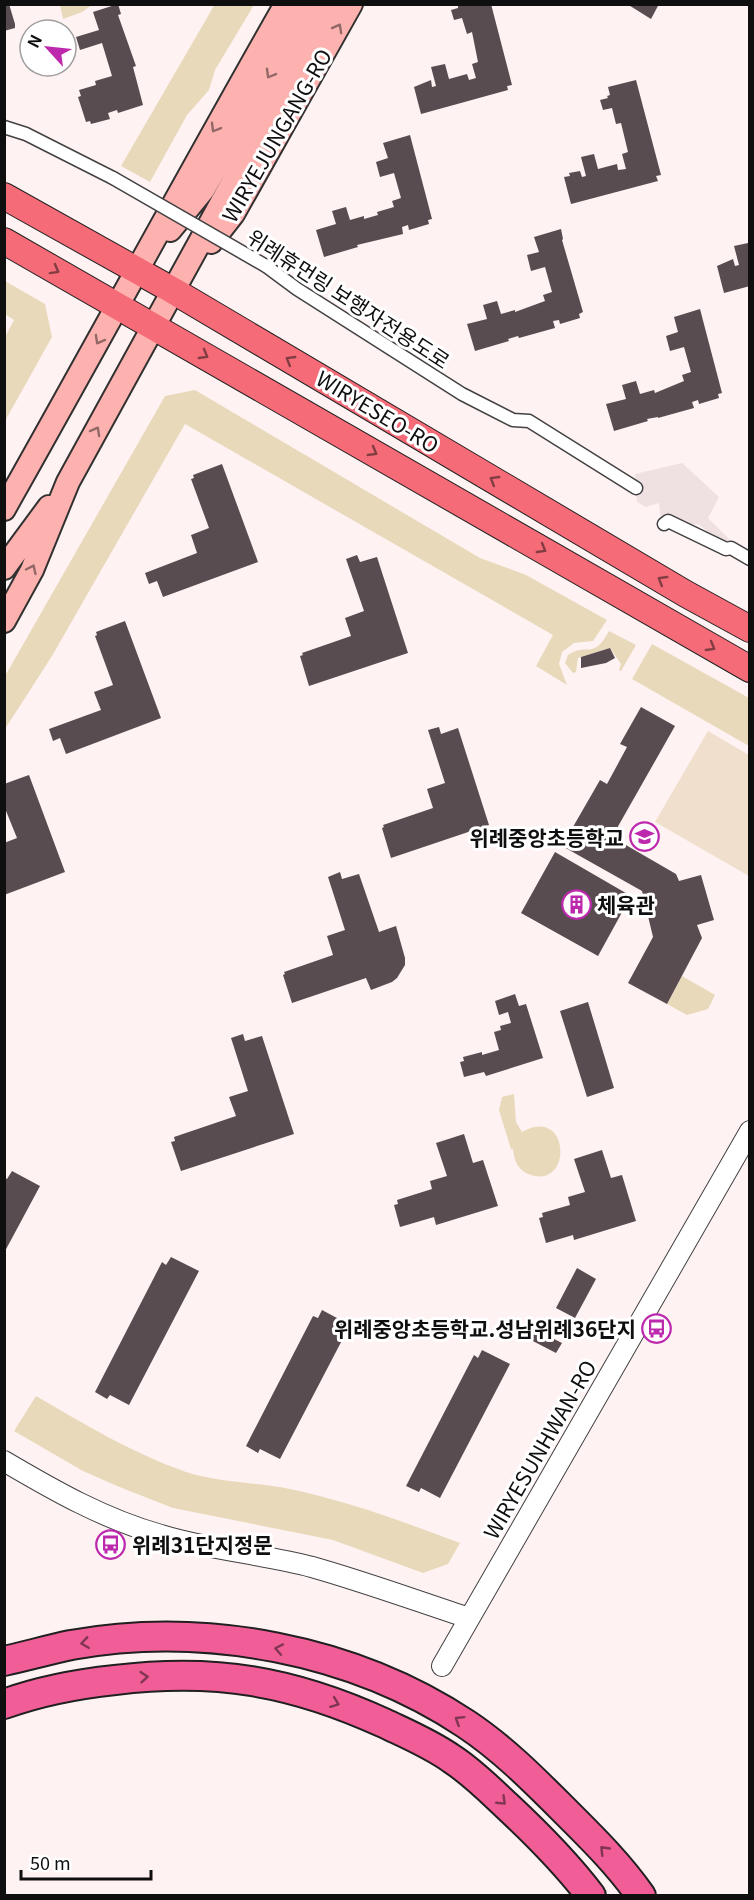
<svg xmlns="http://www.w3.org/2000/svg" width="754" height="1900" viewBox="0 0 754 1900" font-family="Georgia,'Noto Sans KR',serif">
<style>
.green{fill:#e9d9bb}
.pitch{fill:#f0dfcd}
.plaza{fill:#efe0e2}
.building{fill:#584c51}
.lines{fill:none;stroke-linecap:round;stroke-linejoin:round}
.pedestrian-casing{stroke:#424242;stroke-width:15}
.tertiary-casing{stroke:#424242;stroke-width:22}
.secondary-casing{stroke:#313131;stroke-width:26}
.primary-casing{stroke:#202020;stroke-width:28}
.motorway-casing{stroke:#202020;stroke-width:32}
.pedestrian{stroke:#fff;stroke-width:12}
.tertiary{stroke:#fff;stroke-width:20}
.secondary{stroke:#fdb2af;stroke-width:22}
.primary{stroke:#f56b77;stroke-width:26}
.motorway{stroke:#f15d97;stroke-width:28}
.pedestrian-bridge-casing{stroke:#424242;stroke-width:15;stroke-linecap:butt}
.pedestrian-bridge{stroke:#fff;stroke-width:12}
.oneway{stroke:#926967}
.oneway2{stroke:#823d43}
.oneway3{stroke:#803653}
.labels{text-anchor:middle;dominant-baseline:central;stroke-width:6;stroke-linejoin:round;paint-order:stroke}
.street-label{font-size:21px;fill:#0f0f0f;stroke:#fff}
.poi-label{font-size:21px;font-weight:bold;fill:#0f0f0f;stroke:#fff;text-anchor:end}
</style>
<rect width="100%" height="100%" fill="#fff2f2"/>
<path class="green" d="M215,4L254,5L215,70L209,90L187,115L150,182L121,166Z
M60,5V4L92,5L82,12L63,19Z
M5,281L45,304L52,337L5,421V337L14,320L5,314Z
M195,390L480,558L526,575L607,620L593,641L574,643L562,652L559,664L567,685L536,666L553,635L185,424L52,656L5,729V676L165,396Z
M609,631L636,645L621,671L619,670L621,664L610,648L578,658L576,672L573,673L565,663L568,655C587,642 593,661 609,631Z
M652,644L749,698V746L632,679Z
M682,976L715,995L708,1009L687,1015L667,1004Z
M514,1094L516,1122L522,1132C572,1104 573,1195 526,1173C517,1168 514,1159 513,1149H511L499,1110L502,1097Z
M36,1396C84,1424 132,1453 186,1472C220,1483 256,1482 290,1489C348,1501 404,1522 460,1543L448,1564L423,1573L333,1540L173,1508L117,1486L83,1471L14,1431Z"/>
<path class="pitch" d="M708,731L749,755V876L655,822Z"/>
<path class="plaza" d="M682,463L719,497L708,518L733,543L729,552L699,524L669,527L661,523L659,503L646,507L637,502L635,474Z"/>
<path class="building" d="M4,4H9L15,24V28L4,31Z
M118,4L121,14L118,15L136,66L133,67L143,105L118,113L117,110L108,113L110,119L91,124L90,121L86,122L78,97L81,96L79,90L96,85L95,81L112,76L102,43L80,50L76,37L99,30L93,12Z
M461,4H491L512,85L507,86L508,90L421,114L414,87L431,80L432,87L436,86L431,67L445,64L449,79L467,74L469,80L476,78L472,64L478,62L472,32L467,34L462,18L454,20L451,10L458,8V6Z
M627,4H659L651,19Z
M636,80L661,175L656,176L658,181L571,204L564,177L570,176L569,173L580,171L582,177L586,176L581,157L594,154L598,169L617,164L618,170L626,169L622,154L628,152L621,123L616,124L612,108L603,110L600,100L608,98L607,96L610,95L608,87Z
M410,135L432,219L428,220L429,224L409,230L408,225L402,227L403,234L357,245L358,247L324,257L316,230L336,224L332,211L346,207L350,220L364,216V219L378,215L377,212L394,207L392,201L401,198L394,173L380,177L376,162L388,158L383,143Z
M561,229L563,239L562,240L583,312L579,314L580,318L560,324L559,320L553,321L555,328L519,338L518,336L508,339L509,341L475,351L467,324L487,319L483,305L497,301L501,314L515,310V312L545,301L543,295L552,292L545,267L531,271L527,255L539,252L534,237Z
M748,243L750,250V286L724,293L717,266L733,259L735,266L739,265L734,246Z
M700,309L722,393L718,394L719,398L699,404L698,400L692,402L694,408L658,418V417L647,419L648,421L614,431L606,404L626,399L622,385L636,381L640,394L654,390L655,393L684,381L682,375L691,372L684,347L670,351L666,336L678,332L674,317Z
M222,464L258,562L163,597L157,581L149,584L145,573L197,553L191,535L209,528L191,479L194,478L193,475Z
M357,555L360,562L377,557L408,653L309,686L300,656L303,655L302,653L351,636L345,618L364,611L346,559Z
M125,621L161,718L66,754L60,738L53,741L49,729L101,710L94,692L113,685L95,636L97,635L96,632Z
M610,648L615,658L606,663L581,668V657Z
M641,707L675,726L612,837L676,874L679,881L701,875L714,920L697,925L702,938L667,1004L628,983L653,937L642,891L562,846L600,780L607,784L627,747L620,744Z
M439,727L441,734L458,728L489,825L391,858L382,828L384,827L383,825L433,808L427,789L445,783L428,730Z
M29,775L65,872L4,895V843L17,838L4,806V784Z
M555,852L631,896L598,956L521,913Z
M340,872L342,879L359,874L379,932L396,926L405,958V965L397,978L392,982L371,990L366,978L292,1003L283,975L285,974L284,972L333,955L327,936L345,930L328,877Z
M515,994L519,1006L526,1004L543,1058L486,1076L484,1072L464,1077L460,1062L464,1061L463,1057L482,1052V1055L499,1050L494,1032L501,1030L500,1026L511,1023L508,1012L499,1015L495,1001Z
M588,1002L614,1088L587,1097L560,1011Z
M243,1034L245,1041L262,1036L294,1134L181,1171L171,1142L175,1141L174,1137L236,1116L229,1097L248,1091L231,1038Z
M464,1134L473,1163L483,1160L498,1206L436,1225L434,1217L400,1227L394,1205L398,1204L397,1200L432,1189L430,1181L447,1176L436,1143Z
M602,1150L611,1178L622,1175L636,1221L574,1240L573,1235L546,1243L539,1218L543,1217L542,1213L570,1205L568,1197L585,1192L574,1159Z
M12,1171L40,1186L4,1253V1177L7,1179Z
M171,1257L199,1271L129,1405L110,1395L107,1399L95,1392L162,1262L166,1265Z
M577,1268L596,1279L575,1318L556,1308Z
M322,1310L350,1325L280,1459L260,1449L258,1453L246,1446L313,1316L318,1318Z
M532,1328L562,1343L556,1353L527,1338Z
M482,1350L510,1364L440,1498L421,1488L419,1492L406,1486L474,1355L478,1358Z"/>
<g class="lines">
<defs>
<path id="pedestrian" d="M4,127L26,134L113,178
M266,266L297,289L462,394L513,420L529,421L636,488
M664,524L668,521L726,549L731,548L750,559"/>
<path id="tertiary" d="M4,1461C55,1491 104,1519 161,1535C210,1550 263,1554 312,1567C365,1582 417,1601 469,1618
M442,1666L750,1131"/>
<path id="secondary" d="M170,230L203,190L309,4
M211,242L233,214L351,4
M4,509C99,341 190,172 286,4
M4,568L49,507
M4,621L32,570L68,482L328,9"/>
<path id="primary" d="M4,196L172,290L686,594L750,629
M4,241L750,669"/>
<path id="motorway" d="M4,1661C26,1656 48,1650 71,1645C204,1621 353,1649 466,1724C502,1748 532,1778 562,1808C590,1836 618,1863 641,1896
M4,1704C40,1691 77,1684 115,1680C216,1668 292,1681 384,1723C407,1734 431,1744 452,1759C472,1772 490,1790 507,1806C537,1834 566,1863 591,1896"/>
</defs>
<use href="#pedestrian" class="pedestrian-casing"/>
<use href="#tertiary" class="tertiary-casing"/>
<use href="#secondary" class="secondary-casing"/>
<use href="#primary" class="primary-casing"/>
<use href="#motorway" class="motorway-casing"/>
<use href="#pedestrian" class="pedestrian"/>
<use href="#tertiary" class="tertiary"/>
<use href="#secondary" class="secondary"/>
<use href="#primary" class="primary"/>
<use href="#motorway" class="motorway"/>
<defs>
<path id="pedestrian-bridge" d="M113,178L266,266"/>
</defs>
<use href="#pedestrian-bridge" class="pedestrian-bridge-casing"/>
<use href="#pedestrian-bridge" class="pedestrian-bridge"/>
</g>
<defs><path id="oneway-chevron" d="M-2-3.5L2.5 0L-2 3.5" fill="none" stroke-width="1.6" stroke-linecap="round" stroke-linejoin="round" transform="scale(1.5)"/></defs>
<g class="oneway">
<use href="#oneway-chevron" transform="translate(338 28) rotate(-61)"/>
<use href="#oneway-chevron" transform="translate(270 74) rotate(120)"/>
<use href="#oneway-chevron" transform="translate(215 128) rotate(120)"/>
<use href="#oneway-chevron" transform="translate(99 340) rotate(119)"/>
<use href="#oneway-chevron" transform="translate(96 431) rotate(-61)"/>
<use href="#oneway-chevron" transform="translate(32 569) rotate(-65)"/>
</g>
<g class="oneway2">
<use href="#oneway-chevron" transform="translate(55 270) rotate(29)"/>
<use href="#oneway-chevron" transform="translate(204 355) rotate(30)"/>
<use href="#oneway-chevron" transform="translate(290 360) rotate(-149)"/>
<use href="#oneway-chevron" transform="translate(373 452) rotate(30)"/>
<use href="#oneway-chevron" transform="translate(494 480) rotate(-149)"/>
<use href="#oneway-chevron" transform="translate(542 549) rotate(30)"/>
<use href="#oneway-chevron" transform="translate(662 580) rotate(-149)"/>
<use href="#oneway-chevron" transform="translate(711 647) rotate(30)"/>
</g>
<g class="oneway3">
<use href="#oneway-chevron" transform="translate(85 1643) rotate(172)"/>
<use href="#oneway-chevron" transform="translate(279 1649) rotate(-169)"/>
<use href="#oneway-chevron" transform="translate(144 1677) rotate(-5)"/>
<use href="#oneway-chevron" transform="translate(335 1703) rotate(21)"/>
<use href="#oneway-chevron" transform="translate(459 1720) rotate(-148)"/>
<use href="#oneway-chevron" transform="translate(502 1801) rotate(44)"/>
<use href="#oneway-chevron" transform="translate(604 1850) rotate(-134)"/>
</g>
<defs>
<symbol id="school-ring" viewBox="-11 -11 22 22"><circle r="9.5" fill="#fff" stroke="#bd29ad" stroke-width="1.5"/><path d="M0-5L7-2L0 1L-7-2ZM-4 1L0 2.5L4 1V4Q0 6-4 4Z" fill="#bd29ad"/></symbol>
<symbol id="building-ring" viewBox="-11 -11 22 22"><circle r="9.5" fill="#fff" stroke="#bd29ad" stroke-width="1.5"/><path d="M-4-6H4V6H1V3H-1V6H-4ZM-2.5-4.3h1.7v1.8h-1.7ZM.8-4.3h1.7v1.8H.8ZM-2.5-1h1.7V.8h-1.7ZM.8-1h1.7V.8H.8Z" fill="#bd29ad"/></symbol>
<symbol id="bus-ring" viewBox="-11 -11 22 22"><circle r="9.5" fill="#fff" stroke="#bd29ad" stroke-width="1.5"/><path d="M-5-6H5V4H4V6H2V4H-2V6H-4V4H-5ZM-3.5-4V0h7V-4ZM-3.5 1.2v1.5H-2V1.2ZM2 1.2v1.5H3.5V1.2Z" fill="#bd29ad"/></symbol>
</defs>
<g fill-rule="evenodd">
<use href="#school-ring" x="628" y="820" width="33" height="33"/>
<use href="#building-ring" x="560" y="888" width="33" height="33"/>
<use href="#bus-ring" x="640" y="1312" width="33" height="33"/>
<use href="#bus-ring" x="94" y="1528" width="33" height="33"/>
</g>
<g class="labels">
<g class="street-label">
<text transform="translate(276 135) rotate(-60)">WIRYEJUNGANG-RO</text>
<text transform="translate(349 298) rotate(33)">위례휴먼링 보행자전용도로</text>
<text transform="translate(378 411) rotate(31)">WIRYESEO-RO</text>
<text transform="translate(539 1449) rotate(-60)">WIRYESUNHWAN-RO</text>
</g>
<g class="poi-label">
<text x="624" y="837">위례중앙초등학교</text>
<text x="597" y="904" text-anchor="start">체육관</text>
<text x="636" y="1328">위례중앙초등학교.성남위례36단지</text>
<text x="132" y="1544" text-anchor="start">위례31단지정문</text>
</g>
</g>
<rect width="754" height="1900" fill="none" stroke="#0f0f0f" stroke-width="12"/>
<g transform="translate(48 48) rotate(297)"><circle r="28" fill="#ffffff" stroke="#9f9f9f" stroke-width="1.5"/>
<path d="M0-4.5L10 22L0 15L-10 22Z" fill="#bd29ad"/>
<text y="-9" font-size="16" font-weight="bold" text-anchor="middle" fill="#0f0f0f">N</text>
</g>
<path d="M21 1870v9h130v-9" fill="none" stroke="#0f0f0f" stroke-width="3"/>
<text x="30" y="1870" font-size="18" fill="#0f0f0f" stroke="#ffffff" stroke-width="4.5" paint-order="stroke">50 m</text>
</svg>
